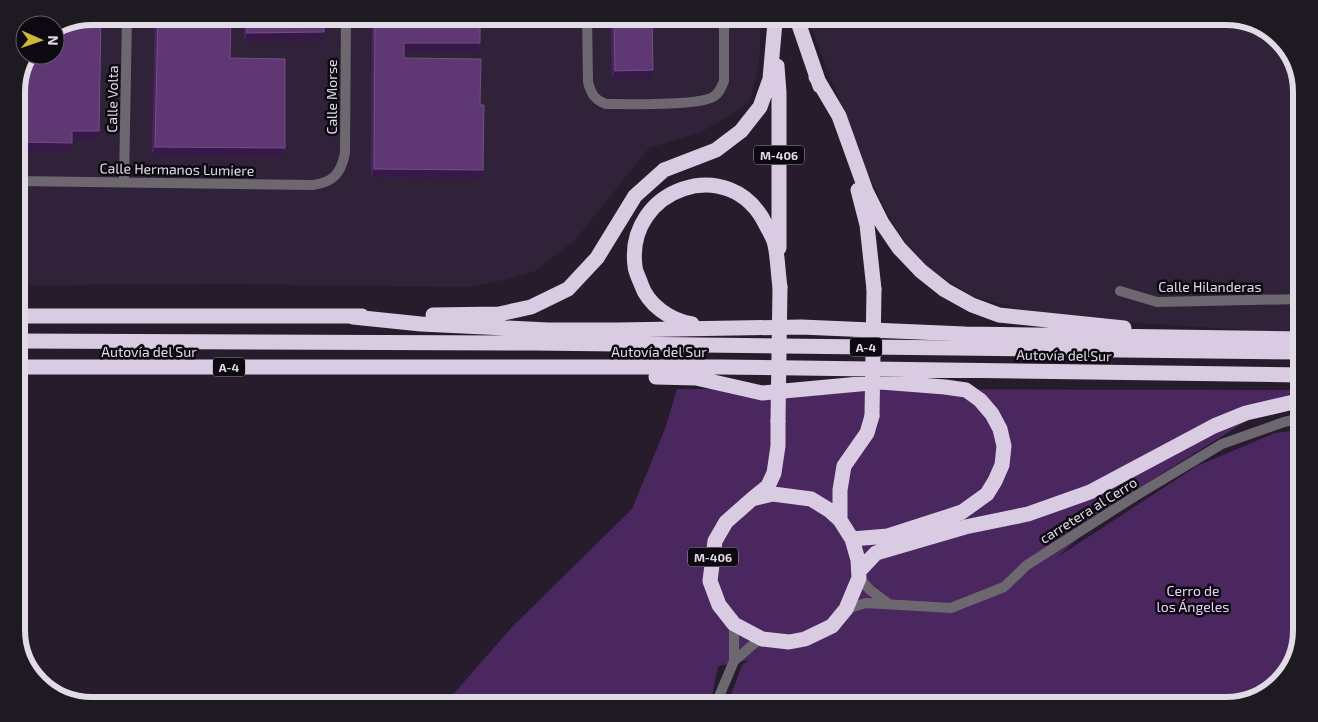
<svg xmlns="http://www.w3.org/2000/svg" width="1318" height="722" viewBox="0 0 1318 722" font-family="'Exo 2',sans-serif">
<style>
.built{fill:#302339}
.green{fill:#4a285f}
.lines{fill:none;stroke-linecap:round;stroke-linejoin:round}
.street{stroke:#6d6870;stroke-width:10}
.highway{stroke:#d9cce2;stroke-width:15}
.highway-bridge{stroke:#d9cce2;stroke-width:15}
.wall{fill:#4e2366}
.shaded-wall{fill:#371849}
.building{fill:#5e3773;stroke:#725085}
.labels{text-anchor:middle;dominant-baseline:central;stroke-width:5;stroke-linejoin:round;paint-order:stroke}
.shield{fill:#0d0910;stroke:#a19ca6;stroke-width:1}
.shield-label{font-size:12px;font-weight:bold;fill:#e1dbe6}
.street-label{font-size:14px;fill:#e1dbe6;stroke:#0d0910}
.park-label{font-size:14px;fill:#e7cff8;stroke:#0d0910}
.rim{fill:none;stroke:#e1dbe6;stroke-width:6}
</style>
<rect width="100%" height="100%" fill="#261c2c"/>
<path class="built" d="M92,16H761V24L759,66L750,101L728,117L699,133L649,148L575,240L535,271L509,279L467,287L236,284L16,285V88L55,55Z
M807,16H1226L1264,26L1291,54L1302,88V334L1126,322L1019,309L972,296L918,262L890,219L864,166Z"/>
<path class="green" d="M677,389L1296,390L1129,494L1056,558L1197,466L1275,433L1302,430V630L1292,668L1264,695L1226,706H727L742,665L749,660L718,666L710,706H443L511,628L632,509L665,429Z"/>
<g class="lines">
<path class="street" d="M587,16L588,82C591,94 595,100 606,104C628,104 697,106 713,97C719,94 721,88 724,81V16
M16,181L313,185C334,182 341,173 345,153L346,16
M124,182L127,16
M1120,291L1157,302L1302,299
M859,578L870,590L889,604
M846,609L866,603L951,608L1004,587L1027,565L1137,495L1222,444L1284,422L1302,418
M734,661L756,642L762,639
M715,706L734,661V624"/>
<path class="highway" d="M796,16L820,86
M777,66L779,92V248
M816,77L839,116L866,191L882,223L899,248L921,271L945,290L972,305L999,315L1124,328
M858,190L867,225L874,289
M433,315L499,314L531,307L568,289L597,258L635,196L664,170L716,150L741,131L760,107L770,79L775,22
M16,316H362
M353,317L421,324L548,330H618L801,327L965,334L1302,339
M692,324C670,320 648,305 641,284C639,278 635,271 635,266C625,189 730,151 766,225C769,231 774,238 775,245C778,259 778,274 780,287
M16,341L534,343L1302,352
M16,367H720L1302,375
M656,377L696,378L762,393L881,382L945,387L966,390L980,400L992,414L1000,429L1004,446L1002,465L995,481L987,494L962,512L888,536L852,539
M752,499L773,494L811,499L829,510L840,520L852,539L858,560L859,578L846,609L832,626L805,639L789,642L762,639L734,624L719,605L710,581L715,541L726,522L752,499L768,486L774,473L778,446V421
M840,520V490L844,466L867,433L872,416
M859,571L876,553L965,527L1028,514L1090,492L1214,426L1246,413L1302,400"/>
<path class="highway-bridge" d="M872,416L874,289
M778,421L780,287"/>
</g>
<path class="wall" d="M155,16H231L230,58L281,157L152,155Z
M244,16H324L321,41H244Z
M372,16H480V43L477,52L404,51V58L480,105L483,170L480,179L371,177Z
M611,16H652L650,78H612Z"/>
<path class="shaded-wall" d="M324,32L321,41H244L247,33Z
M404,43H480L477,52L401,51Z
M653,70L650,78H612L615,71Z
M72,131H99L96,140L69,139Z
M16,142L72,143L69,152L16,150Z
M155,147L285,148L281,157L152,155Z
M374,169L483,170L480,179L371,177Z"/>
<path class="building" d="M92,16H101L99,131H72V143L16,142V88L31,55H55V32Z
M158,16H231L230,58L285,59V148L155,147Z
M247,16H324V32L247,33Z
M375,16H480V43H404V58L481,59L480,105H484L483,170L374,169Z
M614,16H652L653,70L615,71Z"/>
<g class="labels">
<g class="shield">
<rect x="754" y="145.5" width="50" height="19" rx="4"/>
<rect x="850" y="337.5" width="32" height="19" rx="4"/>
<rect x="213" y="357.5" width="32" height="19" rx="4"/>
<rect x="688" y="547.5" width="50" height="19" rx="4"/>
</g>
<g class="shield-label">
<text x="779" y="155">M-406</text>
<text x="866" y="347">A-4</text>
<text x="229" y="367">A-4</text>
<text x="713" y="557">M-406</text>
</g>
<g class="street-label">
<text transform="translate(331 97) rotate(-90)">Calle Morse</text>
<text transform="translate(112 99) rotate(-89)">Calle Volta</text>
<text transform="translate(177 169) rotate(1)">Calle Hermanos Lumiere</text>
<text x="1210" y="286">Calle Hilanderas</text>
<text x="149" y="351">Autovía del Sur</text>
<text x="659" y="351">Autovía del Sur</text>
<text transform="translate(1064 355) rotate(1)">Autovía del Sur</text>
<text transform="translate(1088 510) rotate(-32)">carretera al Cerro</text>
</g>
<g class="park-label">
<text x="1193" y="590">Cerro de<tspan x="1193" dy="16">los Ángeles</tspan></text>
</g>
</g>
<path d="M0 0H1318V722H0ZM92 25H1226A67 67 0 0 1 1293 92V630A67 67 0 0 1 1226 697H92A67 67 0 0 1 25 630V92A67 67 0 0 1 92 25Z" fill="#1e1a21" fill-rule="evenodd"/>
<path class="rim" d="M92 25H1226A67 67 0 0 1 1293 92V630A67 67 0 0 1 1226 697H92A67 67 0 0 1 25 630V92A67 67 0 0 1 92 25Z"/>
<g transform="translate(40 40) rotate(92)"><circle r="24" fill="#0d0910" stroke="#625d66"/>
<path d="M0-4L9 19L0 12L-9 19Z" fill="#ccb939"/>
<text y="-8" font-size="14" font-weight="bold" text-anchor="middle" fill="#e1dbe6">N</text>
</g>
</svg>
